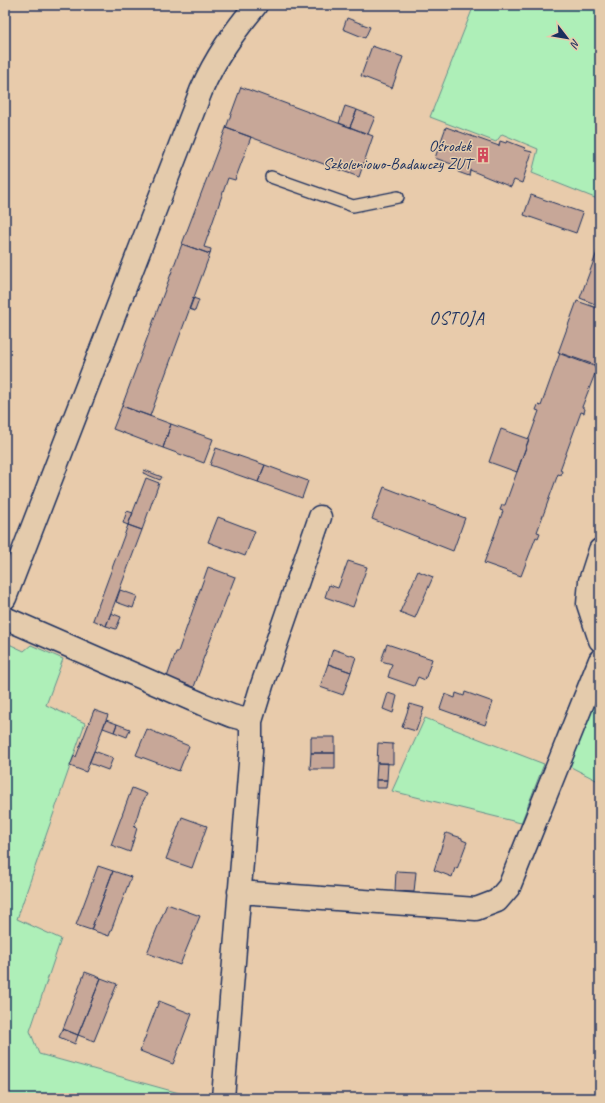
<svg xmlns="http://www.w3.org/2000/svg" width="605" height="1103" viewBox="0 0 605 1103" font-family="Caveat,sans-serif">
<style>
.green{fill:#aeefb8;stroke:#648f8b}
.building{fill:#c7a798;stroke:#1b2f5e}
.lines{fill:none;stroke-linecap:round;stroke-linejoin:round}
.lane-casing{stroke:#1b2f5e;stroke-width:14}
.street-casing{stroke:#1b2f5e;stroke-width:25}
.lane{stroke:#e4cbac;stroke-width:11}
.street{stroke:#e4cbac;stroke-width:22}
.labels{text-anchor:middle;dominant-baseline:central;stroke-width:3;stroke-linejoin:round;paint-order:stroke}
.poi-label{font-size:16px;fill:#1b2f5e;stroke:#e4cbac;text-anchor:end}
.quarter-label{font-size:18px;letter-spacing:1px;fill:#1b2f5e;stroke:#e4cbac}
</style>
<rect width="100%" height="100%" fill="#e8cbab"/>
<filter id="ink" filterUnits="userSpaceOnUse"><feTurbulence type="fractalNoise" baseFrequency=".025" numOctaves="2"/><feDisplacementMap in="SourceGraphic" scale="8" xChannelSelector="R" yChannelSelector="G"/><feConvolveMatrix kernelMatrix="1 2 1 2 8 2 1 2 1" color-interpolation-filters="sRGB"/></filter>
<g filter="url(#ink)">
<path class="green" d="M474,5H600V200L532,173L538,149L502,134L496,142L430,117Z
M9,644L24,651L31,645L63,659L46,705L85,723L17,919L61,939L30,1031L39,1054L197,1098H5V654Z
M600,684V782L569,766Z
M425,718L544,764L521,823L392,791Z"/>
<path class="building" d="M347,18L370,27L365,38L343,29Z
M372,46L403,57L392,88L361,76Z
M241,87L373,136L359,177L226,128Z
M345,106L357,110L350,127L339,123Z
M357,110L375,117L368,134L350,127Z
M446,127L499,146L500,141L506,143L507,141L525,148L524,150L532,152L522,183L514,180L511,187L470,170L469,176L458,172L460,167L435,158Z
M226,128L251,137L235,180L228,178L204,247L211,249L210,254L182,244Z
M531,195L583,213L576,233L524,215Z
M182,244L210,254L150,416L122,406Z
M600,244V306L580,298Z
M193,298L199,300L195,311L189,309Z
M577,301L600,309L599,368L558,353Z
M560,353L598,366L582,407L585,409L584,413L581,412L560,470L562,471L561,475L558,474L537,532L540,533L538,538L536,537L521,576L484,563L503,511L500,510L502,505H505L539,411L536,410L538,405L541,406Z
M122,406L171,424L163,448L113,429Z
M171,424L213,439L204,463L163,448Z
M501,429L529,439L517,472L489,462Z
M216,448L265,465L258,482L210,465Z
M265,465L308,481L302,498L258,482Z
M144,470L162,477L160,480L143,473Z
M146,478L159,483L142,530L128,525Z
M384,487L465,518L453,551L372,519Z
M127,511L133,513L128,525L123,523Z
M218,517L255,531L245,556L208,542Z
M128,525L142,530L106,626L93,620Z
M348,561L367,567L353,607L325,597L329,585L338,588Z
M208,567L235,577L202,662H203L194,687L167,677L176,652H178Z
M418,571L433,577L415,618L400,612Z
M120,590L137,596L133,608L116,602Z
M111,613L121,617L116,629L106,626Z
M387,644L432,659L425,680L418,677L414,686L388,677L392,664L381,661Z
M333,649L356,657L351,672L328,664Z
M328,664L351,672L343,695L320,687Z
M465,692L493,702L485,725L440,709L445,694L455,698L456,693L464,696Z
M388,693L397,696L393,713L383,709Z
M410,704L424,708L416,731L402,727Z
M94,710L108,715L86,772L70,766L74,756L76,757Z
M106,720L117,724L114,732L103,728Z
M117,724L130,729L127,737L114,732Z
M147,729L189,746L179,771L136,755Z
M311,737H335V753H311Z
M378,743L393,744V764L377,763Z
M94,751L113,758L108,770L89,763Z
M311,753H335V769H310Z
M377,763H388L387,780H376Z
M376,780H387L386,788H376Z
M132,788L147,794L140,807L134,827L137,828L130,852L111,845Z
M182,817L207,826L192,868L166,859Z
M446,833L462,838V840L467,842L457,869L455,868L452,877L434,870Z
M98,866L113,871L91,930L76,925Z
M113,871L131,877L109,936L91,930Z
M396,871L416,872L414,892L395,891Z
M167,904L200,916L180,965L147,953Z
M85,972L101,978L78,1035L63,1029Z
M101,978L117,984L94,1041L78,1035Z
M159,1001L192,1014L173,1064L140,1051Z
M63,1029L78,1035L75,1044L59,1037Z"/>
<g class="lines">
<defs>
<path id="lane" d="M271,177L353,206L398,197"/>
<path id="street" d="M600,550L590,581L588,604L600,640
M5,598L201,91C215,58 234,32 256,5
M5,618L202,704L232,716L251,721L262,685L320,517
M239,892L476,909L497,901L509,887L600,660
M223,1098L251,751V721"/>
</defs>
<use href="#lane" class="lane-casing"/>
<use href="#street" class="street-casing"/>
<use href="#lane" class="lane"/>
<use href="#street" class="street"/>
</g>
</g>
<defs>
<symbol id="building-bare" viewBox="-9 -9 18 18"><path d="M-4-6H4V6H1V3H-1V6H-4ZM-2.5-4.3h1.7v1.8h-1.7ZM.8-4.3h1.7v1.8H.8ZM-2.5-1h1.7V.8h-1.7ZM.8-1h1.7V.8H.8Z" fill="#d1495b" stroke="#e4cbac" stroke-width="2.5" paint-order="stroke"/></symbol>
</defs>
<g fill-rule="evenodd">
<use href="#building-bare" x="472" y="144" width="22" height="22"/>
</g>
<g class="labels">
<g class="poi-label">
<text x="471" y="146">Ośrodek<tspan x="471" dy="18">Szkoleniowo-Badawczy ZUT</tspan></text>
</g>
<g class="quarter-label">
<text x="457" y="318">OSTOJA</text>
</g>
</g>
<rect width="605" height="1103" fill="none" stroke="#e4cbac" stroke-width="20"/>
<rect x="10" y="10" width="585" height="1083" fill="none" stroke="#1b2f5e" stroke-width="1.5" filter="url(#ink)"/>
<g transform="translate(567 38) rotate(121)" stroke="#e4cbac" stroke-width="3" paint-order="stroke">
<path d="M0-3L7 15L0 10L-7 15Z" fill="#1b2f5e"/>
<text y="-6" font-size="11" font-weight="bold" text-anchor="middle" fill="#1b2f5e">N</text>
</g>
</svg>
